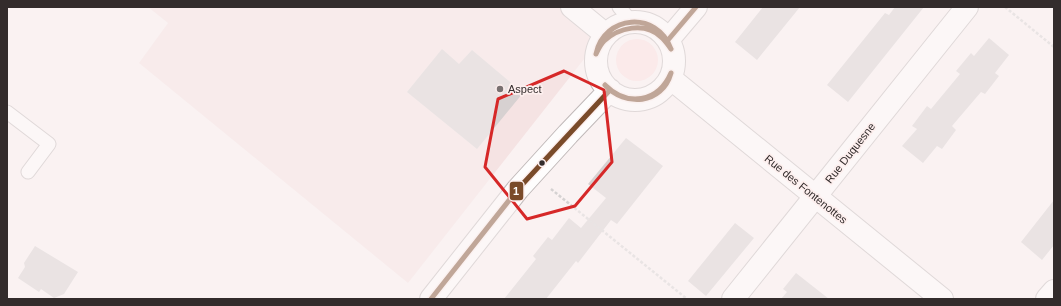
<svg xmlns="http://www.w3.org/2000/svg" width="1061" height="306" viewBox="0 0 1061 306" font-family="Arial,sans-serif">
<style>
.built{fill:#f5e3e3}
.green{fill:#fcdfdf}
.building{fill:#d7d1d1}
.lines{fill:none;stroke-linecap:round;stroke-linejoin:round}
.lane-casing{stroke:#c0b9b9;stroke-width:15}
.street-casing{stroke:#c0b9b9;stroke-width:24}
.path{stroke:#d5d2d2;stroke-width:2.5;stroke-dasharray:3 2;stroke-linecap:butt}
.lane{stroke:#fefdfd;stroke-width:13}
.street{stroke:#fefdfd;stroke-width:22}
.bus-1-casing{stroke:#fdefee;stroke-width:8}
.bus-1{stroke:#7a4b2a;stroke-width:5}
.marked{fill:none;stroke:#d62828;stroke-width:3;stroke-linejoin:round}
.poi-dot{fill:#797171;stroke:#fdefee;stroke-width:1.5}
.bus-dot{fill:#332c2c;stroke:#fdefee;stroke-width:1.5}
.labels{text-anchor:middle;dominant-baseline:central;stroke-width:3.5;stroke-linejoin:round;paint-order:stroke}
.poi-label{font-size:11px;fill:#332c2c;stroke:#fdefee;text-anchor:start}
.street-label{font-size:11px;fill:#332c2c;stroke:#fdefee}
.line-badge{stroke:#fdefee;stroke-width:1.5}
.badge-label{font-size:11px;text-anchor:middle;font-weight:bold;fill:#fff}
</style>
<rect width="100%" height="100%" fill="#faf2f2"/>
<path class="built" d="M148,7H569L603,35L408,283L139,63L168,23Z"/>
<path class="green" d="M616 60a21 21 0 1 1 42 0a21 21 0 1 1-42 0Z"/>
<path class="building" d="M763,7H800L757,60L735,42Z
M895,7H924L848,102L827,85L885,13L889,15Z
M989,38L1009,55L995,73L999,76L985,94L981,92L952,126L956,130L942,149L937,146L923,163L902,146L917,129L912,126L927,106L931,109L960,74L956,71L971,53L974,56Z
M442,49L459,64L472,50L523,93L477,149L407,92Z
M626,138L663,166L617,224L611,220L578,263L576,261L546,299H504L536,259L533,256L548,237L552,240L569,218L581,228L606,198L588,184Z
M1054,200V245L1042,260L1021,242Z
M735,223L754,238L706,296L688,281Z
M35,246L78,272L64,294L54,298L41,289L39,292L18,278L25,267L24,263Z
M796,273L829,299H781L787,292L783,289Z"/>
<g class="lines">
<defs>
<path id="lane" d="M619,7L631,21
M7,112L49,144L28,172"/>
<path id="street" d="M572,7L605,34
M596 61a39 39 0 1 1 78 0a39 39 0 1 1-78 0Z
M668,40L696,7
M670,78L942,299
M431,299L518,189L568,134L610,90
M733,299L967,7
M1047,299L1054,291"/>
</defs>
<use href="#lane" class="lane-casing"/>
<use href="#street" class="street-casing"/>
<path class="path" d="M1005,7L1054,47
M551,189L687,299"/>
<use href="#lane" class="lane"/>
<use href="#street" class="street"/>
<defs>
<path id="bus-1" d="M668,40L696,7
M596,54C604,15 657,10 671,49
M596,54C598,50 600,45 604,41C618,28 645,21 661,37C665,40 668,45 671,49
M605,85C627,107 658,103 671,73
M605,85C625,107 662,105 671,73
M431,299L518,189L610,90"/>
</defs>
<use href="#bus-1" class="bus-1-casing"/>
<use href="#bus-1" class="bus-1"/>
</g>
<path d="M0 0H1061V306H0ZM564,71L604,90L612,162L575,206L527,219L485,167L498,99Z" fill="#faf2f2" fill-opacity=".55" fill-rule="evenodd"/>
<path class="marked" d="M564,71L604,90L612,162L575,206L527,219L485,167L498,99Z"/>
<circle class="poi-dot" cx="500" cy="89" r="4"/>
<circle class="bus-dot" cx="542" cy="163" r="3.5"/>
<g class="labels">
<g class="poi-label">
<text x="508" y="89">Aspect</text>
</g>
<g class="street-label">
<text transform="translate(850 153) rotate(-52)">Rue Duquesne</text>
<text transform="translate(806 189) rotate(39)">Rue des Fontenottes</text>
</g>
</g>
<rect class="line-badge" x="509" y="181" width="15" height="20" rx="4" fill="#7a4b2a"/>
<g class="badge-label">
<text x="516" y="195">1</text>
</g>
<rect width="1061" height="306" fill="none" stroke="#332c2c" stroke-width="16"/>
</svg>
